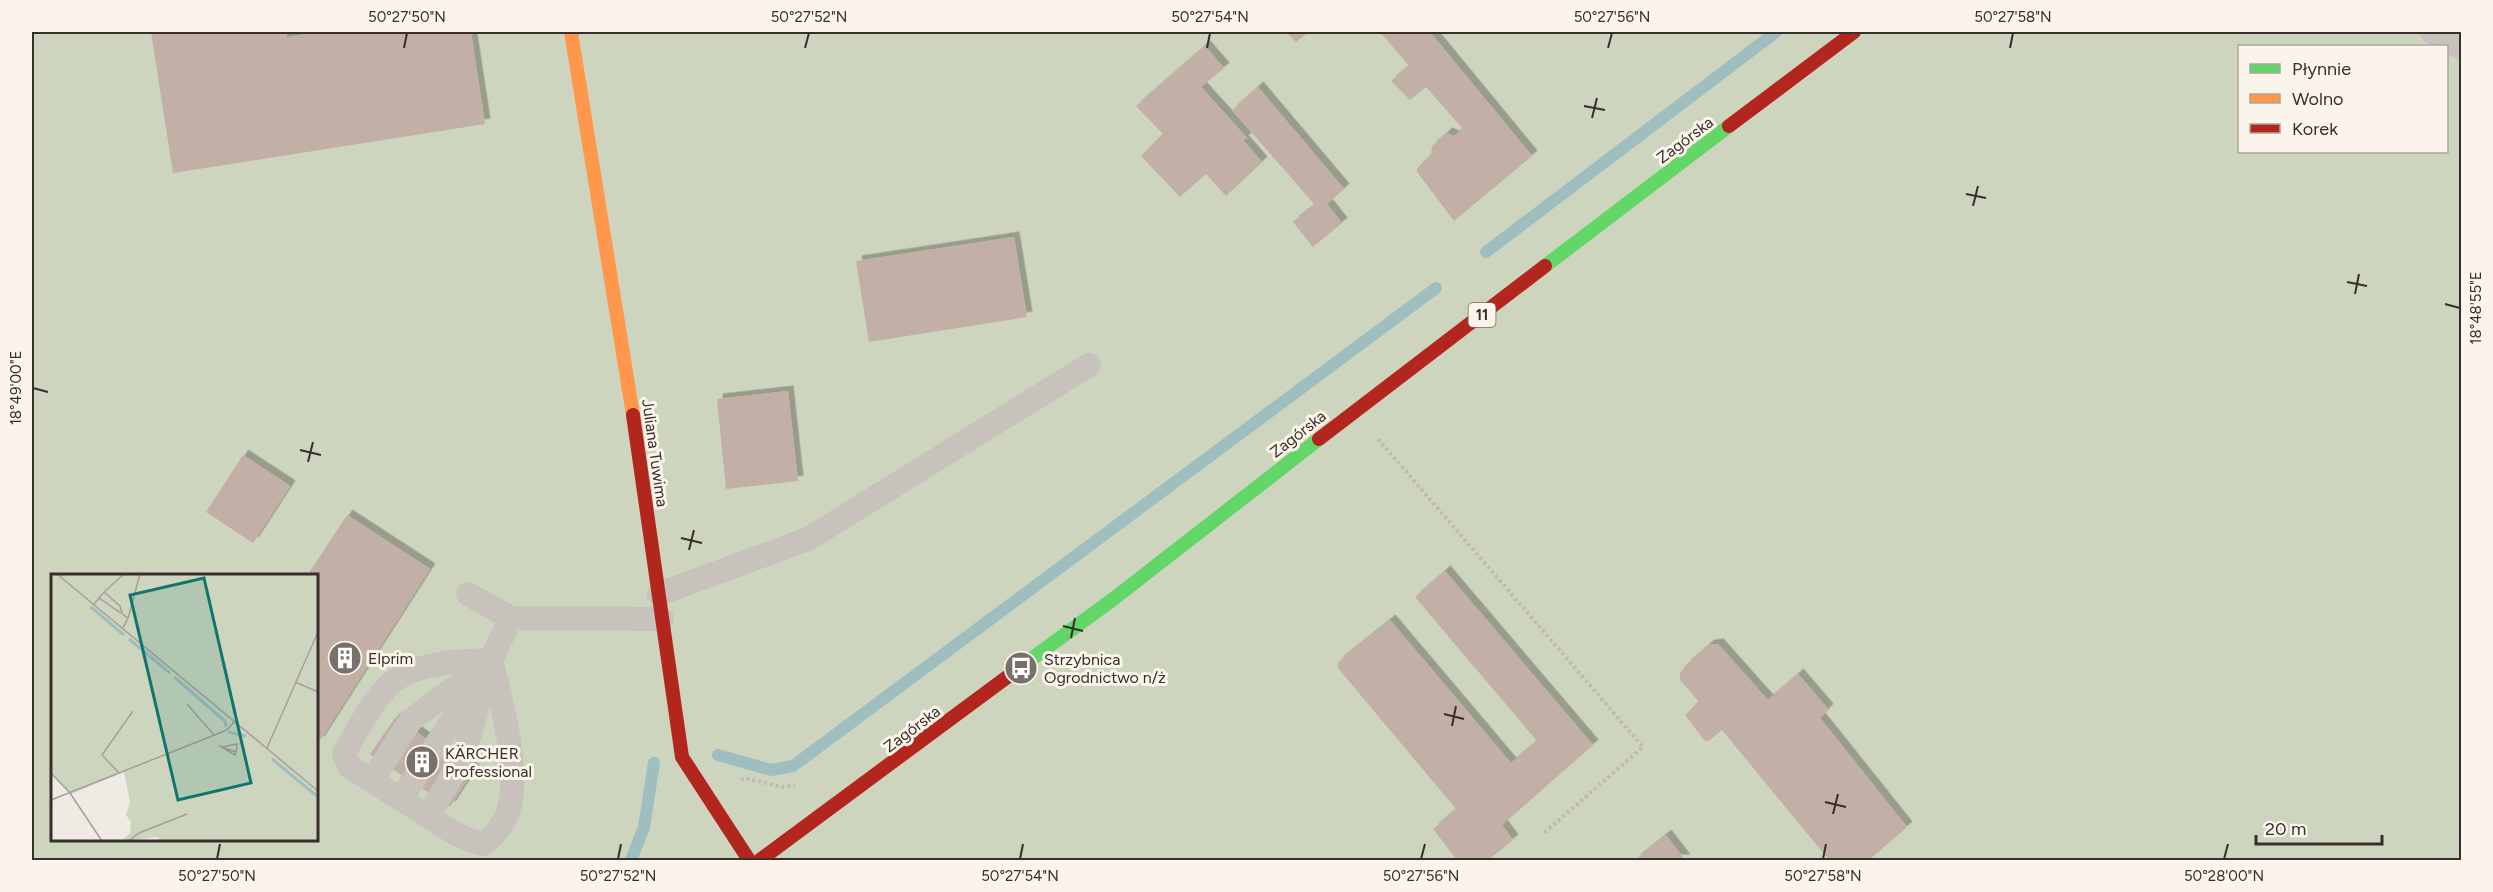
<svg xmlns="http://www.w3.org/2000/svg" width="2493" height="892" viewBox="0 0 2493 892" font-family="Figtree,sans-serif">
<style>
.green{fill:#ced5be;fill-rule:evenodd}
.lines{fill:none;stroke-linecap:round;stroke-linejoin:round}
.stream{stroke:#9fbec0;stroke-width:12}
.building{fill:#c2afa5;filter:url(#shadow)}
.path{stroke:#c1bab4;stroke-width:4;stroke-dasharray:3 3;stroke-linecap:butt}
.lane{stroke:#c8c2bc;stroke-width:24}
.fast{stroke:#63d668;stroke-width:14}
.slow{stroke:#ff974d;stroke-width:14}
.jam{stroke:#b3261e;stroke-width:14}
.ticks{fill:none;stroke:#392f2a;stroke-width:2}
.labels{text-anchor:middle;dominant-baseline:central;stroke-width:6;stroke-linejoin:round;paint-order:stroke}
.shield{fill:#faf4eb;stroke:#736a64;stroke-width:1.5}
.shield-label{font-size:15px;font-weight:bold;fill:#392f2a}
.street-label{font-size:16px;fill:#392f2a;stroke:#faf4eb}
.poi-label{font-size:16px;fill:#392f2a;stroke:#faf4eb;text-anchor:start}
.inset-river{fill:none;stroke:#9fbec0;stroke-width:3}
.inset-road{fill:none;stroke:#a69f9a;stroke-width:1.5}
.view{fill:#0f766e;fill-opacity:0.15;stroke:#0f766e;stroke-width:3}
.inset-edge{fill:none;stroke:#392f2a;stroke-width:3}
.neatline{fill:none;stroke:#392f2a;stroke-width:2}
.ticks-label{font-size:15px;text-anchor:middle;fill:#392f2a}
</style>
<defs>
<filter id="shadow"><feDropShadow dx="5.5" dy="-5.5" stdDeviation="0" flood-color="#0004"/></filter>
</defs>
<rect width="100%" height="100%" fill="#eeeae4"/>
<path class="green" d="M32,32H2461V860H32ZM2240,46H2446V152H2240ZM52,576H316V840H52Z"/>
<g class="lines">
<path class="stream" d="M1486,252L1776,32
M718,755L771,770L793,766L1436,288
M631,860L644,827L654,763"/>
</g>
<path class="building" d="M151,32H286L287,37L321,32H471L485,124L173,173Z
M1286,32H1309L1296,42Z
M1380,32H1430L1532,156L1454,221L1417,172V168L1431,155L1432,146L1447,133L1454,136L1463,129L1426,87L1410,100L1391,81L1409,66Z
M1205,46L1224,68L1201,87L1247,138L1243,140L1262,162L1226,196L1206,174L1180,197L1141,156L1163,134L1136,106Z
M1258,87L1344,189L1327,204L1342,223L1313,247L1293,222L1315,205L1232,110Z
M1014,237L1027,317L869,342L856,261Z
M788,391L798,481L726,489L717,399Z
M243,455L290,486L253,543L206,512Z
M347,515L430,569L319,742L316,740V576H307Z
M1445,571L1593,745L1502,825L1513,840L1488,860H1457L1433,829L1456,809L1337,667L1339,661L1390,620L1511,763L1537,741L1415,597Z
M1718,644L1768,700L1798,674L1828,709L1820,718L1907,827L1869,860H1829L1722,730L1709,741L1704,740L1685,715L1699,702L1680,680V673L1686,665L1709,645Z
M395,718L474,770L450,807L370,754Z
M1666,835L1685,860H1635Z"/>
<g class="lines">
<path class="path" d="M1378,439L1643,747L1544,833
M741,780L745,778L782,787L795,785"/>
<path class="lane" d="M2432,32L2462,48
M468,594L511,618L662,619
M659,594L808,539L1089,365
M491,660L410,721L372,781L401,799L491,660L511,618
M372,781L349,766L344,754C356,732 375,695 395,680C421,662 461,661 491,660
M401,799L451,831L468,840L484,844C494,836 502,827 507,815C522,777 501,699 491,660
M428,816L463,758L484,685"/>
<path class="fast" d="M1545,266L1729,126
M1026,663L1112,600L1319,439"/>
<path class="slow" d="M571,32L633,415"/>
<path class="jam" d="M1729,126L1854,32
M633,415L682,757L749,860
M1319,439L1545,266
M760,860L1026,663"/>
</g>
<path class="ticks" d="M404,48L407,33M805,48L809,33M1207,48L1210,33M1608,48L1612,33M2010,48L2013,33M1584,106L1605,110M1592,118L1597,98M1966,194L1986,198M1973,206L1978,186M2347,282L2367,286M2355,294L2359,274M2445,304L2460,308M33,388L48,392M300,450L321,455M308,462L313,442M681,538L702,543M689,550L694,530M1063,626L1083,631M1071,638L1075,618M1444,714L1464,719M1452,726L1456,706M1825,802L1846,807M1833,814L1838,794M217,859L220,844M618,859L621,844M1020,859L1023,844M1421,859L1425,844M1823,859L1826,844M2224,859L2228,844"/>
<defs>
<symbol id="building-disc" viewBox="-11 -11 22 22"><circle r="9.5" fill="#78706b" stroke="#faf4eb"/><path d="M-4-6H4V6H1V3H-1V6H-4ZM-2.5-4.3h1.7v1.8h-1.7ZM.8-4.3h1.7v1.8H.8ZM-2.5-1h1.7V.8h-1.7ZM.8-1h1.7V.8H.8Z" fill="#fff"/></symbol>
<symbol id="bus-disc" viewBox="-11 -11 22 22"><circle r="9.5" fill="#78706b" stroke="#faf4eb"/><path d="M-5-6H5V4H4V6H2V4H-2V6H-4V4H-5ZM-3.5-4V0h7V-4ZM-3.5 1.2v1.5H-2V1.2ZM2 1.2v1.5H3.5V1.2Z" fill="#fff"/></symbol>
</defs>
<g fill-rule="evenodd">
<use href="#building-disc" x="326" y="639" width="38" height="38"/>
<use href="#bus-disc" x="1002" y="649" width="38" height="38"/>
<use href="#building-disc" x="403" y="743" width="38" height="38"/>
</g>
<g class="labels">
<rect class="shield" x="1468.5" y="303" width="27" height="24" rx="4.5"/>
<g class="shield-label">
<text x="1482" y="315">11</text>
</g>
<g class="street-label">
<text transform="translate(1685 140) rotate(-37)">Zagórska</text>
<text transform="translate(1298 434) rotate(-38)">Zagórska</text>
<text transform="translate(655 453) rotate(82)">Juliana Tuwima</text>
<text transform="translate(912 729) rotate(-37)">Zagórska</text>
</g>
<g class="poi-label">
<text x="368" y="658">Elprim</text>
<text x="1044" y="659">Strzybnica<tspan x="1044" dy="18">Ogrodnictwo n/ż</tspan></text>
<text x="445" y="753">KÄRCHER<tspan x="445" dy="18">Professional</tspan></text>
</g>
</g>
<g transform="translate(51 574)">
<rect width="267" height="267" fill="#eeeae4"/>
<path d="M0,0H267V267H109L107,263L71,267L79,259L80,248L75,241L79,228L73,198L20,220L0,198Z" fill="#ced5be"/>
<path class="inset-river" d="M40,33L73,61M78,65L119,99M123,103L174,147L175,153M177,158L195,162M221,185L267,223"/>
<path class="inset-road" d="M6,0L267,217M53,18L73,0M48,24L53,18L69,32L71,39M43,30L48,24L77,44L72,54M77,44L89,0M244,108L267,118M136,130L163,161M168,172L171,173L185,178L184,181L171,173M171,173L186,170L185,178M216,174L267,58M0,199L19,219L51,267M68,199L51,181L82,137M0,226L176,156L183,148M78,267L88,259L136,240"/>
<path class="view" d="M153,4L200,209L127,226L79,21Z"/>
<rect width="267" height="267" class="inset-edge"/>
</g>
<rect width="2493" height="892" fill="none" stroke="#faf4eb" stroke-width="66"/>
<rect x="2238" y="45" width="210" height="108" fill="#faf4eb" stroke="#ada59e" stroke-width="1.5"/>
<rect x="2250" y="64" width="30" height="9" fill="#63d668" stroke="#ada59e" stroke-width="1.5"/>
<text x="2292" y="75" font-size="18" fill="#392f2a">Płynnie</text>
<rect x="2250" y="94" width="30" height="9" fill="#ff974d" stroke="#ada59e" stroke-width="1.5"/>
<text x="2292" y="105" font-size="18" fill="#392f2a">Wolno</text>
<rect x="2250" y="124" width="30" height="9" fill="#b3261e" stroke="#ada59e" stroke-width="1.5"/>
<text x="2292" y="135" font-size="18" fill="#392f2a">Korek</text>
<path d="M2256 835v9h126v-9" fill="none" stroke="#392f2a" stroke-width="3"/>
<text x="2265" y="835" font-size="18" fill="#392f2a" stroke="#faf4eb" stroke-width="4.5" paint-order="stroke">20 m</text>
<rect x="33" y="33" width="2427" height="826" class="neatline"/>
<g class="ticks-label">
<text x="407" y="22">50°27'50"N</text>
<text x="809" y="22">50°27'52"N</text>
<text x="1210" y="22">50°27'54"N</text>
<text x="1612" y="22">50°27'56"N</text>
<text x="2013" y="22">50°27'58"N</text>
<text transform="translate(2476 308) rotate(-90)" y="5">18°48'55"E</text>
<text transform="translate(16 388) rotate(-90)" y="5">18°49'00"E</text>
<text x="217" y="881">50°27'50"N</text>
<text x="618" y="881">50°27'52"N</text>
<text x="1020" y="881">50°27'54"N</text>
<text x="1421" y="881">50°27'56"N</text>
<text x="1823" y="881">50°27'58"N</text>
<text x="2224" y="881">50°28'00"N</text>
</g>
</svg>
